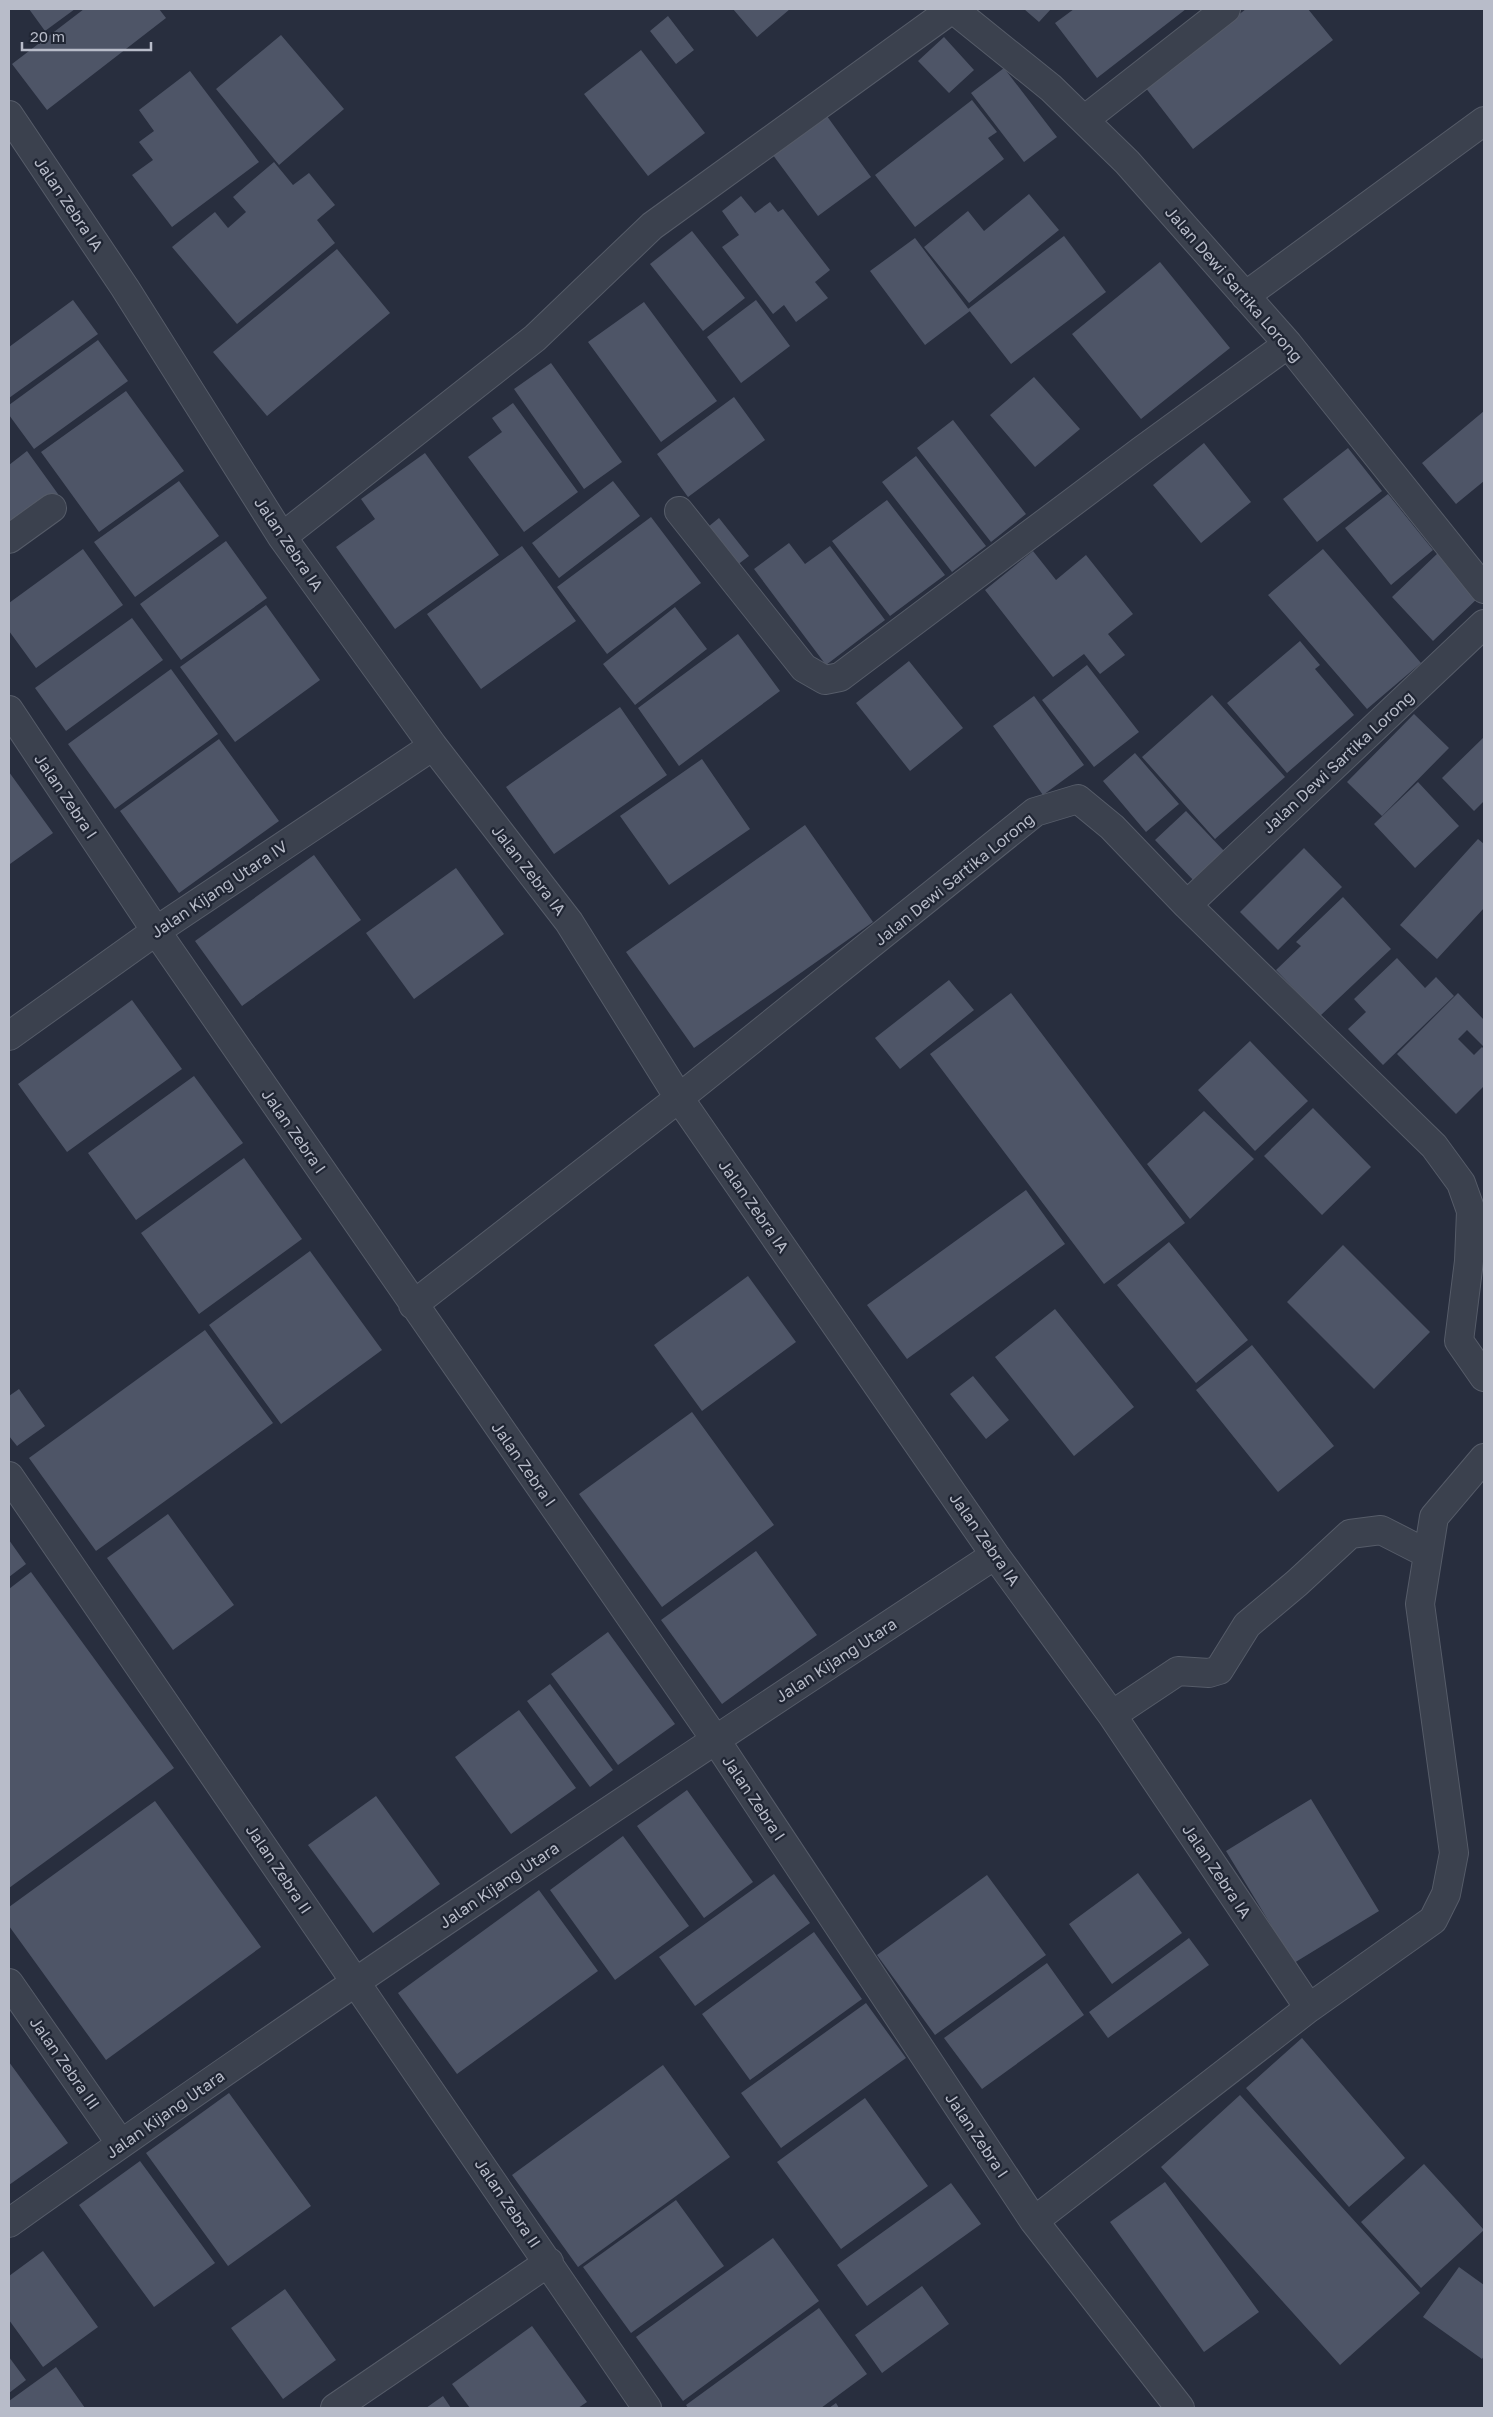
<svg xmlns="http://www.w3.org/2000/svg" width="1493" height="2417" viewBox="0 0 1493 2417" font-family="'Golos Text',sans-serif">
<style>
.building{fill:#4e5567}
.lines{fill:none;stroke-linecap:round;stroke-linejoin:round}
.minor-casing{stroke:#565c69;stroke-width:30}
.minor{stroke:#3b414e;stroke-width:28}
.labels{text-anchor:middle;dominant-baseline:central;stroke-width:4.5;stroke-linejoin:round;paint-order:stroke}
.street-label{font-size:16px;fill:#b8bcc9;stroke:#202634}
</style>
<rect width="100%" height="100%" fill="#282e3e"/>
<path class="building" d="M29,9H75L45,31Z
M84,9H159L166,18L47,110L12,64Z
M733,9H790L757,37Z
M1024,9H1051L1039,22Z
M1074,9H1186L1097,78L1055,23Z
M1246,9H1308L1333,40L1193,149L1145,87Z
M668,16L694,50L676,64L650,31Z
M281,35L344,109L279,165L216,89Z
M944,37L974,70L949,93L918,61Z
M641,50L705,133L648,176L584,94Z
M1004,68L1057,137L1024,162L971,93Z
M190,71L259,162L172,227L132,175L153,160L139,142L154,131L139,110Z
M972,100L997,132L988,138L1004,159L915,227L875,175Z
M824,112L871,177L818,216L770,151Z
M274,162L293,185L309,173L335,205L317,220L335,243L237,324L172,247L215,212L228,228L246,212L233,197Z
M1029,194L1059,230L969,303L924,247L968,211L984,231Z
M741,196L755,213L770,202L778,212L783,209L830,270L815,282L828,298L796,322L784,305L773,314L722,247L739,235L722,211Z
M692,231L745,298L703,331L650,264Z
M1064,236L1106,292L1011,364L968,309Z
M915,238L970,311L925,345L870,271Z
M337,249L390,313L267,416L213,352Z
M1160,262L1230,348L1141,419L1072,334Z
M73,300L98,334L9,398V347Z
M756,300L790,346L741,383L707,337Z
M644,302L717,401L661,442L588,342Z
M98,340L128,381L34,449L9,415V405Z
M551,363L622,462L584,489L514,389Z
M1034,377L1080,429L1035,467L990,415Z
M126,391L184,471L99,532L41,452Z
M734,397L765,440L688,497L657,454Z
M513,403L578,492L524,532L468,457L502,432L492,418Z
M1484,411V481L1456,504L1422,463Z
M953,420L1026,514L991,542L917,448Z
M1204,443L1251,502L1201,543L1153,485Z
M1348,448L1382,491L1317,542L1283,499Z
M27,451L58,494L9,530V465Z
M425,453L499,555L395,629L336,547L375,519L361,499Z
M916,456L986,546L952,572L882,482Z
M179,481L219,536L135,597L94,542Z
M613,481L640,516L559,578L532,543Z
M1388,494L1433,550L1391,585L1345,528Z
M887,500L945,575L890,616L832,541Z
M651,517L701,583L607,654L557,587Z
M719,518L749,556L732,569L703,531Z
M226,541L267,598L181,660L140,604Z
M789,543L805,564L830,546L885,620L826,665L754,569Z
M522,546L576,621L481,689L427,614Z
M83,549L123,605L36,668L9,631V603Z
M1323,549L1421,663L1367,709L1268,595Z
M1033,551L1056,580L1086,555L1133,614L1108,634L1125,655L1100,674L1084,654L1053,677L985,590Z
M1439,552L1480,596L1433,641L1392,597Z
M266,605L320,680L235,742L180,667Z
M675,607L707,649L635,705L603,664Z
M132,618L163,660L66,731L35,688Z
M738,634L780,691L679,766L638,708Z
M1300,641L1320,665L1315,669L1354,715L1287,773L1227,703Z
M909,661L963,728L910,771L856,703Z
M1087,665L1139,732L1094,767L1042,700Z
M171,669L218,734L115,809L68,744Z
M1212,695L1285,777L1215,839L1142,757Z
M1034,696L1084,765L1043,795L993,726Z
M620,707L667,775L554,854L506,787Z
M1414,714L1449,748L1382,816L1347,782Z
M1484,737V801L1474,811L1442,778Z
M219,739L279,821L179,893L120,811Z
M1135,753L1179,804L1146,832L1103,781Z
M702,759L750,829L669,885L620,816Z
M9,772L53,833L10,864L9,862Z
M1418,782L1459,826L1415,868L1374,824Z
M1186,811L1225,852L1195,882L1155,840Z
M805,825L873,922L694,1048L626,952Z
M1478,839L1484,844V908L1437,959L1400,925Z
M1304,848L1342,887L1278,950L1240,912Z
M314,855L361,920L242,1006L195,941Z
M456,868L504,934L414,999L366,933Z
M1343,897L1391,949L1320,1016L1276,970L1301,946L1296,942Z
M1397,958L1425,988L1436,977L1454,996L1383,1065L1348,1029L1366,1012L1354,999Z
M949,980L974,1010L900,1069L875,1038Z
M1011,993L1185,1223L1104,1284L930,1054Z
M1458,993L1484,1020V1047L1467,1030L1458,1039L1474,1055L1482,1047L1484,1049V1086L1456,1114L1397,1054Z
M132,1000L182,1069L67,1152L18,1084Z
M1250,1041L1308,1101L1255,1151L1198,1090Z
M194,1076L243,1143L136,1220L88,1153Z
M1313,1108L1371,1167L1322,1215L1264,1156Z
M1204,1111L1254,1159L1190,1219L1147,1164Z
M244,1158L302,1239L199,1314L141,1233Z
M1026,1190L1065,1244L907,1359L867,1305Z
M1169,1242L1248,1340L1196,1383L1117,1285Z
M1343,1245L1430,1332L1374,1389L1287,1302Z
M310,1251L382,1350L281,1424L209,1325Z
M748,1276L796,1342L702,1411L654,1345Z
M1055,1309L1134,1407L1074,1456L995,1357Z
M205,1330L273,1423L96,1551L29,1458Z
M1252,1345L1334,1446L1278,1492L1196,1390Z
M973,1376L1009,1420L986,1439L950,1394Z
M19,1389L45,1426L17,1446L9,1436V1396Z
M692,1412L774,1525L662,1607L579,1494Z
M168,1514L234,1605L173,1650L107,1558Z
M9,1540L26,1564L9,1577Z
M756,1551L817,1635L722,1704L661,1620Z
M31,1572L174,1768L9,1888V1589Z
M608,1632L675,1724L618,1765L551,1674Z
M550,1684L613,1770L590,1787L527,1701Z
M519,1710L576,1788L511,1834L455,1757Z
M687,1790L753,1882L704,1918L637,1826Z
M376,1796L440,1884L373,1933L308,1845Z
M1311,1799L1379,1911L1294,1963L1226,1851Z
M155,1801L261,1947L106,2060L9,1926V1907Z
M623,1836L689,1926L615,1980L550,1890Z
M1138,1873L1182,1933L1112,1984L1069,1924Z
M774,1874L810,1923L695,2006L659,1957Z
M987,1875L1046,1955L935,2035L877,1955Z
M539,1890L598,1971L457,2074L398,1993Z
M814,1932L862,1999L750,2080L702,2014Z
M1189,1938L1209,1965L1108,2038L1089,2012Z
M1047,1963L1084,2015L982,2089L944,2038Z
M866,2003L906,2058L781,2148L741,2093Z
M1302,2038L1405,2158L1349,2207L1246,2088Z
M9,2062L68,2143L9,2185Z
M663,2065L730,2157L578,2267L512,2175Z
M229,2093L311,2206L228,2266L146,2153Z
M1240,2095L1420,2293L1340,2365L1161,2167Z
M865,2098L928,2186L841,2249L777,2162Z
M140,2161L215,2263L154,2307L79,2205Z
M1424,2164L1484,2230L1421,2288L1361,2222Z
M1165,2182L1259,2312L1204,2352L1110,2222Z
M951,2183L981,2224L867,2306L837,2265Z
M676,2200L724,2266L631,2333L583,2267Z
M773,2238L819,2301L683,2401L636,2337Z
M43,2251L98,2327L43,2367L9,2320V2276Z
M1459,2267L1484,2285V2356L1482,2359L1423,2317Z
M922,2286L949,2324L882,2373L855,2335Z
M285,2289L336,2360L283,2399L231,2328Z
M819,2308L867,2374L821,2408H688L686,2405Z
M532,2326L587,2402L578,2408H470L452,2384Z
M9,2357L26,2380L9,2393Z
M56,2367L85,2408H9V2401Z
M443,2396L451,2408H426Z
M836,2403L839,2408H829Z"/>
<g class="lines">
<defs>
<path id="minor" d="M953,9L1051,88L1127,162L1288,344L1484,589
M9,115L125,288L282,537L433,746L569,922L679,1098L995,1555L1112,1715L1309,2008L1034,2221
M1084,120L1226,9
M1245,296L1484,121
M679,511L804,668L825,680L840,677L1141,451L1288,344
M282,537L535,338L652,226L952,9
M9,539L52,508
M9,710L156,931L715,1739L1034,2221L1180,2408
M1187,905L1434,1146L1461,1183L1471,1211L1469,1261L1459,1341L1484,1377
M9,1036L156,931L433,746
M413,1305L679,1098L1035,812L1078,799L1112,827L1187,905L1484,624
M9,1476L647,2408
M1112,1715L1178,1671L1209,1673L1219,1670L1247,1625L1297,1583L1350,1534L1381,1530L1428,1554
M9,1983L121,2144
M1309,2008L1433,1920L1446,1894L1454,1853L1420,1604L1434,1517L1484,1458
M9,2223C333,1993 664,1773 995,1555
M335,2408L549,2262"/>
</defs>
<use href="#minor" class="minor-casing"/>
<use href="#minor" class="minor"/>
</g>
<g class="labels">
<g class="street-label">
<text transform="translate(69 204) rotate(56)">Jalan Zebra IA</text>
<text transform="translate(1234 284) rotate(49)">Jalan Dewi Sartika Lorong</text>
<text transform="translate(289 544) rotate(56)">Jalan Zebra IA</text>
<text transform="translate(1338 762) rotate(-43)">Jalan Dewi Sartika Lorong</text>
<text transform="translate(66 796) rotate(56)">Jalan Zebra I</text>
<text transform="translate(529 870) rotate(52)">Jalan Zebra IA</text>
<text transform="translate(954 879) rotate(-39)">Jalan Dewi Sartika Lorong</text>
<text transform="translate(219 889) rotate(-34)">Jalan Kijang Utara IV</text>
<text transform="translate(294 1131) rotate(55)">Jalan Zebra I</text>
<text transform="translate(754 1206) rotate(55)">Jalan Zebra IA</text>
<text transform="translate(524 1464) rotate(55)">Jalan Zebra I</text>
<text transform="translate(985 1539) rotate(55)">Jalan Zebra IA</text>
<text transform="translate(836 1660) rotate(-33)">Jalan Kijang Utara</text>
<text transform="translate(754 1798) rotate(56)">Jalan Zebra I</text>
<text transform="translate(279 1869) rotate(56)">Jalan Zebra II</text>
<text transform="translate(1217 1871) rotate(56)">Jalan Zebra IA</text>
<text transform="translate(499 1885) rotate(-34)">Jalan Kijang Utara</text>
<text transform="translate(65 2063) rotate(55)">Jalan Zebra III</text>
<text transform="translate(165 2114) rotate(-35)">Jalan Kijang Utara</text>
<text transform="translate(977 2135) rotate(56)">Jalan Zebra I</text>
<text transform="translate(508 2203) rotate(56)">Jalan Zebra II</text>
</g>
</g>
<rect width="1493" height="2417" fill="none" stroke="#b8bcc9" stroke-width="20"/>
<path d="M22 42v8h129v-8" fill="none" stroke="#b8bcc9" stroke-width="2.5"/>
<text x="30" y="42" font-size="15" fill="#b8bcc9" stroke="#202634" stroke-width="4" paint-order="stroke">20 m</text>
</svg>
